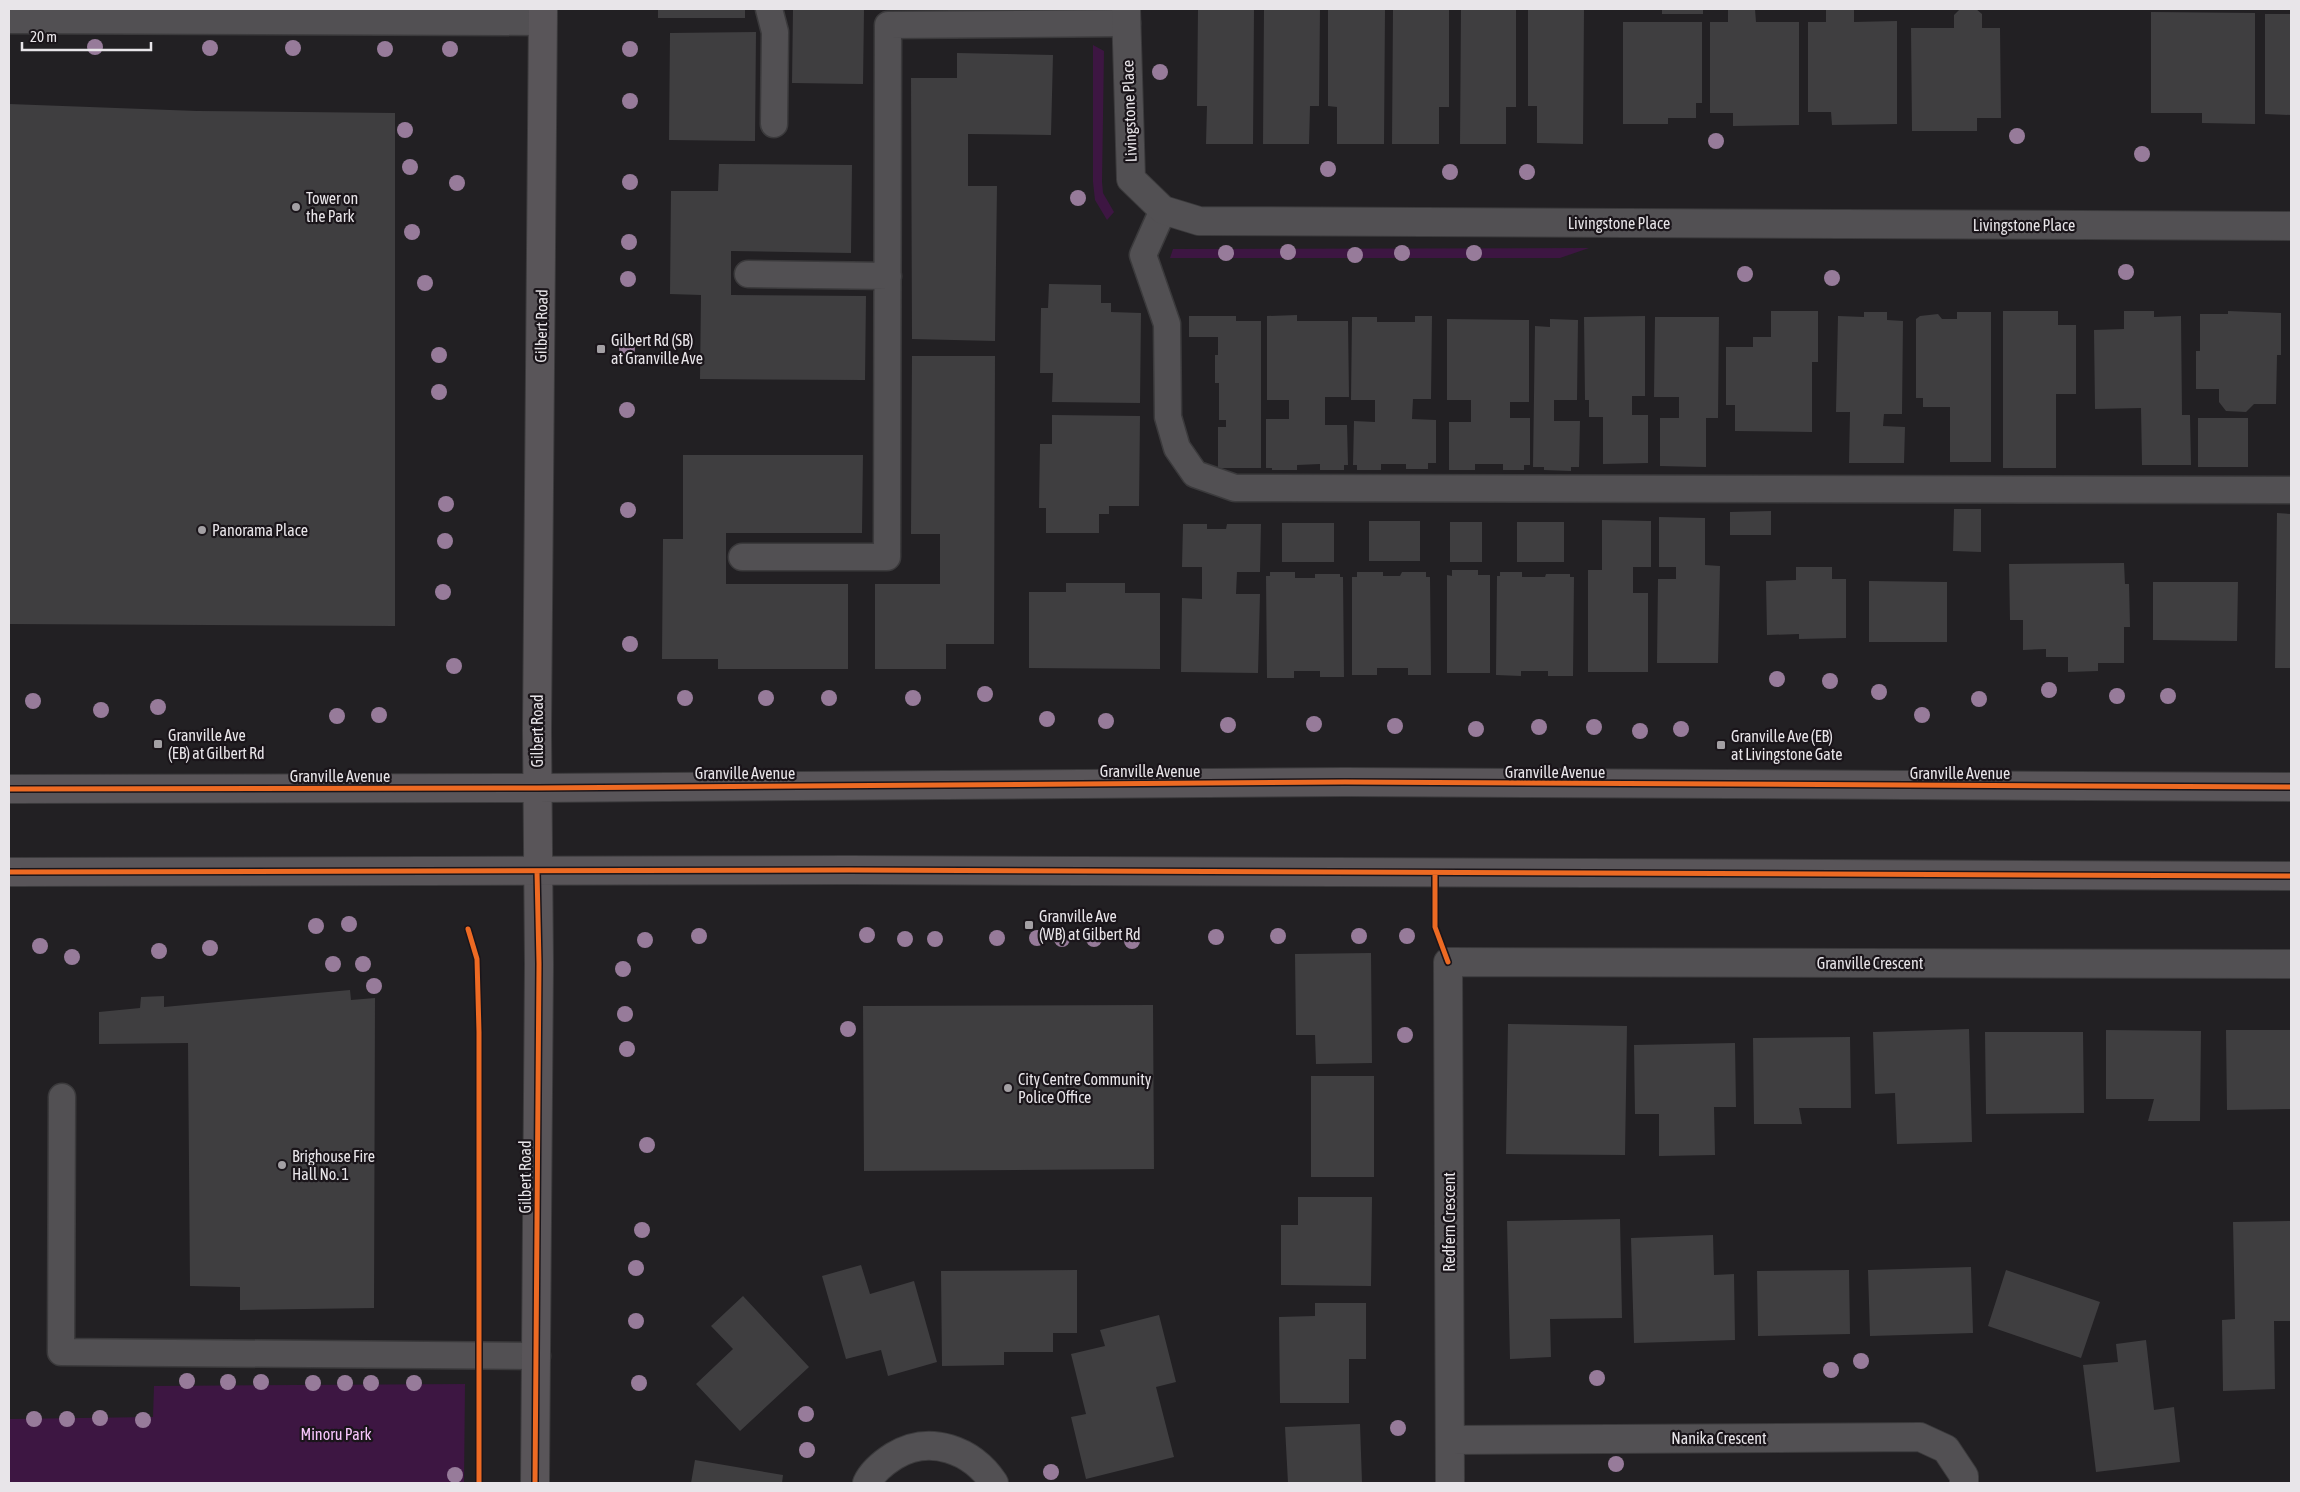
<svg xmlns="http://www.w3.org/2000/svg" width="2300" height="1492" viewBox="0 0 2300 1492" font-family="'Asap Condensed',sans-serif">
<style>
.green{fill:#3d1642}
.building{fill:#3f3e40}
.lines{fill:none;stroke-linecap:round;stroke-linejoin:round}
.lane-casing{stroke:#3b3a3c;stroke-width:29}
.street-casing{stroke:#3b3a3c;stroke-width:30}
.secondary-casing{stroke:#3b3a3c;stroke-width:30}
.lane{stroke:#525053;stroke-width:26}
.street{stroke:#525053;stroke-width:28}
.secondary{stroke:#595559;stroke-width:28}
.cycleway-casing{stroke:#1a151a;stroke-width:8}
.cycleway{stroke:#ed6a23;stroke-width:5}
.tree{fill:#977b9a}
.poi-dot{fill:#a3a0a4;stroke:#1a151a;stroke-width:2}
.labels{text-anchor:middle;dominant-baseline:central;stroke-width:4.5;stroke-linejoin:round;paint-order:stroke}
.street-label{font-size:16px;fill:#e8e5e9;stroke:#1a151a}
.poi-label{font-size:16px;fill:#e8e5e9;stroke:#1a151a;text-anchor:start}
.park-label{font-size:16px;fill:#f7c5fc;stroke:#1a151a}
</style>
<rect width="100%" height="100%" fill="#222023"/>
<path class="green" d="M1093,45L1104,51L1102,182L1103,193L1114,212L1107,220L1095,200L1093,182Z
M1589,248L1560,258H1170L1173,249Z
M465,1384L464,1483H9V1419L153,1417L154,1386Z"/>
<path class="building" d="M658,9H745V18H658Z
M793,9L864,10L863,84L792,83Z
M1198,9H1254L1253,144H1206L1207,106H1197Z
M1264,9H1320L1319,106H1310L1309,144H1263Z
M1328,9H1385L1384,144H1337V107L1328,106Z
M1393,9H1449V107H1439V144H1392Z
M1461,9H1516V107H1506V144H1460Z
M1528,9H1584L1583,144L1537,143V106H1528Z
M1662,9H1703V14H1662Z
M1728,9H1755L1756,22H1799V125L1733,126V113H1710V22H1728Z
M1826,9H1854V22L1897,21V124L1832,125L1831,112H1808V22H1826Z
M1960,9H1976L1982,14V28H2000L2001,118H1977V131H1912L1911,28H1954V15Z
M2151,12L2255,13V124L2202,123V113H2151Z
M2265,14H2291V115L2265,114Z
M1623,22H1702V103H1696V118H1668V124H1623Z
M756,32L755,141L669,140L670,33Z
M957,53L1053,55L1051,135L968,134V186H997L995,341L912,339L911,78H957Z
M9,104L197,111L395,113V626L9,624Z
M719,164L852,165L851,253L731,251V295L866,296L865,380L700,379L701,295L670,294L671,191H718Z
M1049,284L1101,285V303H1111V312L1141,313L1140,403L1052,402L1053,373H1040L1041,308H1048Z
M1771,311H1818V362H1812V432L1735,431V405H1726V347H1753V337H1771Z
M2003,311H2058V325H2076V394H2056V468H2003Z
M2124,311H2154V317L2181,316L2182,415H2190L2191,465H2142L2141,408L2095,409L2094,330L2124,329Z
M2228,311L2281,313V355H2277L2276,404H2254L2246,412L2226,411L2219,402V389H2196V351H2200V314H2228Z
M1864,312H1887V320L1903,321L1902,414H1884L1883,426L1905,427L1904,463H1849L1850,412H1836L1838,316L1864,317Z
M1957,312H1991V462H1950V407H1923V398H1916V319L1920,316L1938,314L1942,319H1957Z
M1297,315V321H1348L1349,397H1325V425H1347L1348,465H1344V470H1320V464L1297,465V470H1272V468H1266V419H1289V400H1267V316Z
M1189,316H1236V321H1261V468H1218V427H1226V420H1219V383H1215V355H1218V337H1189Z
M1415,316H1432L1431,399H1413L1412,419L1436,420V463H1428V469H1406V464H1381V470H1357V465H1353L1354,421L1375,422V400H1351L1352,317H1377V322H1415Z
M1645,316V396H1632V415H1648V463L1603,464V417H1589V400H1585L1584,317Z
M1655,317H1719L1718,418H1706V467L1660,466V418H1679V397H1654Z
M1447,319L1529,320V402H1510V418H1530V465H1524V470H1503V464H1475V470H1449V422H1471V400H1447Z
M1550,319L1578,320L1577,400H1554V421H1580L1579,467H1571V471L1544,470V467H1533L1535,326L1550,327Z
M912,356H995L994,644H946V669H875V584H940V534H911Z
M1052,415L1140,416L1139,506H1109V514H1099V533H1046V508H1039L1040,444H1052Z
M2198,418H2248V467H2198Z
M683,455H863L862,533H726V584H848V669H718V659H662L663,539H683Z
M1954,509H1981V552L1953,551Z
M1771,511V535H1730V512Z
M2277,513L2291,514V668H2275Z
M1659,517L1705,518V565L1720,566L1718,663H1657L1658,579H1676V567H1659Z
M1602,520L1651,521V567H1633V593H1648V672H1588V570H1602Z
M1369,521H1420V561H1369Z
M1450,522H1482V562H1450Z
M1517,522H1564V562H1517Z
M1282,523H1334V562H1282Z
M1183,524H1207V529H1226L1227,524H1261L1260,572H1237L1236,594H1260L1258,673L1181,672L1182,598L1202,599V567H1182Z
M2124,563L2125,584H2129L2130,627H2124V663H2098V671L2068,672V657H2046V649L2023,650V620H2010L2009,564Z
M1796,567H1832V579H1846V638L1799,639V634L1767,635L1766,581L1796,580Z
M1452,570H1478V575H1490V673H1447V575L1452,576Z
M1270,572H1295V578H1315V574H1340V577H1343L1344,677H1320V671H1294V678H1267L1266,576H1270Z
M1357,572H1383V576H1400L1402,572H1426V577H1430L1431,675H1408V668H1377V675H1352V577H1357Z
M1500,572H1522V577H1545L1546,574H1570V577H1574L1573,676H1548V671H1521V676L1496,675L1497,576H1500Z
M1869,581L1947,582V642H1869Z
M2153,582H2238L2237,641L2153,640Z
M1066,583H1125V593H1160V669L1029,668V592H1066Z
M1371,953L1372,1063L1316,1064L1315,1035H1296L1295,954Z
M350,990L351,1000L375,998L374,1308L240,1310V1287L190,1286L188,1043L99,1044V1012L140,1008L141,997L164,996V1007Z
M1153,1005L1154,1169L864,1171L863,1006Z
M1508,1024L1627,1026L1625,1155L1506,1154Z
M1969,1029L1972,1142L1897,1144L1895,1093L1875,1094L1873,1032Z
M2106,1030L2201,1031L2200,1121H2148L2154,1099H2106Z
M2226,1030H2291V1109L2227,1110Z
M1985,1032H2083L2084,1113L1986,1114Z
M1850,1037L1851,1108H1799L1802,1124H1754L1753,1038Z
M1735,1043L1736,1107H1714L1715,1155L1659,1156V1114H1635L1634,1045Z
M1311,1076H1374V1177H1311Z
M1298,1197H1372L1371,1286L1281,1285V1225H1298Z
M1620,1219L1622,1318L1550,1319L1551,1357L1510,1359L1507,1221Z
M2291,1221V1321H2274L2275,1389L2223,1391L2222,1320L2235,1319L2233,1222Z
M1713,1235L1714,1275L1734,1274L1735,1340L1634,1343L1631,1238Z
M861,1265L870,1294L914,1281L937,1362L888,1376L881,1350L846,1359L822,1276Z
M1971,1267L1973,1333L1870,1336L1868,1270Z
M1077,1270V1333H1053V1352H1004V1365L942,1366L941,1271Z
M1849,1270L1850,1334L1758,1336L1757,1271Z
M2006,1270L2100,1302L2081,1358L1988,1326Z
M743,1296L809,1367L740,1431L696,1384L733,1349L711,1326Z
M1315,1303H1366V1359H1349V1403H1280L1279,1317L1315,1316Z
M1159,1315L1176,1382L1156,1387L1174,1457L1086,1479L1071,1417L1086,1414L1071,1354L1105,1346L1100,1330Z
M2146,1340L2154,1410L2174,1407L2180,1462L2096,1472L2083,1365L2118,1362L2116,1344Z
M1360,1424L1362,1483H1288L1285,1427Z
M695,1460L783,1475L782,1483H691Z"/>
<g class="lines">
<defs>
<path id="lane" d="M769,9L775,32L774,124
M9,20L543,22
M1163,210L1143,255L1167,324L1168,417L1177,448L1195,474L1235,488L2291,490
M748,274L888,276
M742,557H887L888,25L1127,23
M62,1097L61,1352L537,1356"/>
<path id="street" d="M1126,9L1131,179L1163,210L1199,221L2291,226
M1450,1440L1920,1437L1946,1449L1964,1476V1483
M867,1483C872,1472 883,1463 894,1456C930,1434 972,1450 994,1483
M1450,1483L1448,962L2291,964"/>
<path id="secondary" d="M9,789L537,788L1345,782L2291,787
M9,872L849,870L2291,876
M535,1483L539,964L537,731L543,9"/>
</defs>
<use href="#lane" class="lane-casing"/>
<use href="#street" class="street-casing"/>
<use href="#secondary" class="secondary-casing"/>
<use href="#lane" class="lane"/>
<use href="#street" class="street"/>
<use href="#secondary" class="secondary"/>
<defs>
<path id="cycleway" d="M9,789L537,788L1345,782L2291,787
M9,872L849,870L2291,876
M1435,873V927L1448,962
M468,929L477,959L479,1032V1483
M535,1483L539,964L537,871"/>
</defs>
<use href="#cycleway" class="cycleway-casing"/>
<use href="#cycleway" class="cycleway"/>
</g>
<g class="tree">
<circle cx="95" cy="47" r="8"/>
<circle cx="210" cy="48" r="8"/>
<circle cx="293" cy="48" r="8"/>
<circle cx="385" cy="49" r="8"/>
<circle cx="450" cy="49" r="8"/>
<circle cx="630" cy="49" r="8"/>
<circle cx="1160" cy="72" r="8"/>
<circle cx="630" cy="101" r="8"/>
<circle cx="405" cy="130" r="8"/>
<circle cx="2017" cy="136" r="8"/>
<circle cx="1716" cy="141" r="8"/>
<circle cx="2142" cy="154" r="8"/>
<circle cx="410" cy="167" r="8"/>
<circle cx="1328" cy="169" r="8"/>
<circle cx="1450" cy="172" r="8"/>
<circle cx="1527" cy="172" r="8"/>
<circle cx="630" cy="182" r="8"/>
<circle cx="457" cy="183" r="8"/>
<circle cx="1078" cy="198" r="8"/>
<circle cx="412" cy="232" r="8"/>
<circle cx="629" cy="242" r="8"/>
<circle cx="1288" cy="252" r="8"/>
<circle cx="1226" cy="253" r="8"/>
<circle cx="1402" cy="253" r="8"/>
<circle cx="1474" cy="253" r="8"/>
<circle cx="1355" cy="255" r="8"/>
<circle cx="2126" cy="272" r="8"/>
<circle cx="1745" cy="274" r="8"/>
<circle cx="1832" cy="278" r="8"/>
<circle cx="628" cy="279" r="8"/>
<circle cx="425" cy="283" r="8"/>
<circle cx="627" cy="349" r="8"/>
<circle cx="439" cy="355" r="8"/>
<circle cx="439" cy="392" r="8"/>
<circle cx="627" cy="410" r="8"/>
<circle cx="446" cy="504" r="8"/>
<circle cx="628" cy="510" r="8"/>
<circle cx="445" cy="541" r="8"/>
<circle cx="443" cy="592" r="8"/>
<circle cx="630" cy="644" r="8"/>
<circle cx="454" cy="666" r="8"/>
<circle cx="1777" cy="679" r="8"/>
<circle cx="1830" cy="681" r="8"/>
<circle cx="2049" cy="690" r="8"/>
<circle cx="1879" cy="692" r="8"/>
<circle cx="985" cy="694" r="8"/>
<circle cx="2117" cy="696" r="8"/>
<circle cx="2168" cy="696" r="8"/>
<circle cx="685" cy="698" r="8"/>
<circle cx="766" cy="698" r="8"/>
<circle cx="829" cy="698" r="8"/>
<circle cx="913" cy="698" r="8"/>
<circle cx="1979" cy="699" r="8"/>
<circle cx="33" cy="701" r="8"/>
<circle cx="158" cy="707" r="8"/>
<circle cx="101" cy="710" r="8"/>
<circle cx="379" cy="715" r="8"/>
<circle cx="1922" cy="715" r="8"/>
<circle cx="337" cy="716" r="8"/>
<circle cx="1047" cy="719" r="8"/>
<circle cx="1106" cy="721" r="8"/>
<circle cx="1314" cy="724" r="8"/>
<circle cx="1228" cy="725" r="8"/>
<circle cx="1395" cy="726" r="8"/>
<circle cx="1539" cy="727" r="8"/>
<circle cx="1594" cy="727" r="8"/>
<circle cx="1476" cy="729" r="8"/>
<circle cx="1681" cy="729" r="8"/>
<circle cx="1640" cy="731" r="8"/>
<circle cx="349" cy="924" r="8"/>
<circle cx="316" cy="926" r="8"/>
<circle cx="867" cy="935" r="8"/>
<circle cx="699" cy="936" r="8"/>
<circle cx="1278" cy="936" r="8"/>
<circle cx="1359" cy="936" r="8"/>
<circle cx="1407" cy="936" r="8"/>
<circle cx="1216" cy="937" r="8"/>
<circle cx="997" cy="938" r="8"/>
<circle cx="1037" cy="938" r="8"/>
<circle cx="905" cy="939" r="8"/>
<circle cx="935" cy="939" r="8"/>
<circle cx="1062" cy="939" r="8"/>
<circle cx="1094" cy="939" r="8"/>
<circle cx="645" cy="940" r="8"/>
<circle cx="1132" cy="941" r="8"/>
<circle cx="40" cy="946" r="8"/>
<circle cx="210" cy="948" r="8"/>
<circle cx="159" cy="951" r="8"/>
<circle cx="72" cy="957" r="8"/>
<circle cx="333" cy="964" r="8"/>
<circle cx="363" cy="964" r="8"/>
<circle cx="623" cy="969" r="8"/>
<circle cx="374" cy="986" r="8"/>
<circle cx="625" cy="1014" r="8"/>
<circle cx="848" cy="1029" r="8"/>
<circle cx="1405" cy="1035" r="8"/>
<circle cx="627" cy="1049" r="8"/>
<circle cx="647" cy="1145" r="8"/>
<circle cx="642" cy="1230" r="8"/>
<circle cx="636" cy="1268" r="8"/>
<circle cx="636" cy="1321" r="8"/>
<circle cx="1861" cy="1361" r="8"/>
<circle cx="1831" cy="1370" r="8"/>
<circle cx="1597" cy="1378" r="8"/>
<circle cx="187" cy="1381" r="8"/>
<circle cx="228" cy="1382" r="8"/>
<circle cx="261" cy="1382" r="8"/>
<circle cx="313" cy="1383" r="8"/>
<circle cx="345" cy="1383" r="8"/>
<circle cx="371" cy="1383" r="8"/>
<circle cx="414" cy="1383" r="8"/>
<circle cx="639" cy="1383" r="8"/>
<circle cx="806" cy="1414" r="8"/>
<circle cx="100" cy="1418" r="8"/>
<circle cx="34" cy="1419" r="8"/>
<circle cx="67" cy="1419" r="8"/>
<circle cx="143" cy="1420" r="8"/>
<circle cx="1398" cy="1428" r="8"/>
<circle cx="807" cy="1450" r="8"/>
<circle cx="1616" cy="1464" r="8"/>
<circle cx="1051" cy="1472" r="8"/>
<circle cx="455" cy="1475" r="8"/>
</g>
<g class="poi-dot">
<circle cx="296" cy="207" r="5"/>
<rect x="596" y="344" width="10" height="10" rx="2.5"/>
<circle cx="202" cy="530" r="5"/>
<rect x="153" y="739" width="10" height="10" rx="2.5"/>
<rect x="1716" y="740" width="10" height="10" rx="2.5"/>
<rect x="1024" y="920" width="10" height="10" rx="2.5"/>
<circle cx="1008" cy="1088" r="5"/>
<circle cx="282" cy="1165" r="5"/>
</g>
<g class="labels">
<g class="street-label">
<text transform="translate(1129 111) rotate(-92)">Livingstone Place</text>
<text x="1619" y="223">Livingstone Place</text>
<text x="2024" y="225">Livingstone Place</text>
<text transform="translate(541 326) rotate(-89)">Gilbert Road</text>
<text transform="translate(537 731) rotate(-90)">Gilbert Road</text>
<text x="1150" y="771">Granville Avenue</text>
<text x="1555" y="772">Granville Avenue</text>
<text x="745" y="773">Granville Avenue</text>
<text x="1960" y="773">Granville Avenue</text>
<text x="340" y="776">Granville Avenue</text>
<text x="1870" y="963">Granville Crescent</text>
<text transform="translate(525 1177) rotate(-90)">Gilbert Road</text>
<text transform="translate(1449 1222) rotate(-90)">Redfern Crescent</text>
<text x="1719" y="1438">Nanika Crescent</text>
</g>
<g class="poi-label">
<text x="306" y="198">Tower on<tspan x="306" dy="18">the Park</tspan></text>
<text x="611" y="340">Gilbert Rd (SB)<tspan x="611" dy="18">at Granville Ave</tspan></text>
<text x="212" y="530">Panorama Place</text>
<text x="168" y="735">Granville Ave<tspan x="168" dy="18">(EB) at Gilbert Rd</tspan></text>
<text x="1731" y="736">Granville Ave (EB)<tspan x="1731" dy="18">at Livingstone Gate</tspan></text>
<text x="1039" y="916">Granville Ave<tspan x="1039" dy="18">(WB) at Gilbert Rd</tspan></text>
<text x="1018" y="1079">City Centre Community<tspan x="1018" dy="18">Police Office</tspan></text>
<text x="292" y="1156">Brighouse Fire<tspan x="292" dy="18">Hall No. 1</tspan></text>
</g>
<g class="park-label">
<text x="336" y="1434">Minoru Park</text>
</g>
</g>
<rect width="2300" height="1492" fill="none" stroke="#e8e5e9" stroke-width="20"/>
<path d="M22 42v8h129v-8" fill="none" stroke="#e8e5e9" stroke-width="2.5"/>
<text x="30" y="42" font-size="15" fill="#e8e5e9" stroke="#1a151a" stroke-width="4" paint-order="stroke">20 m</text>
</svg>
